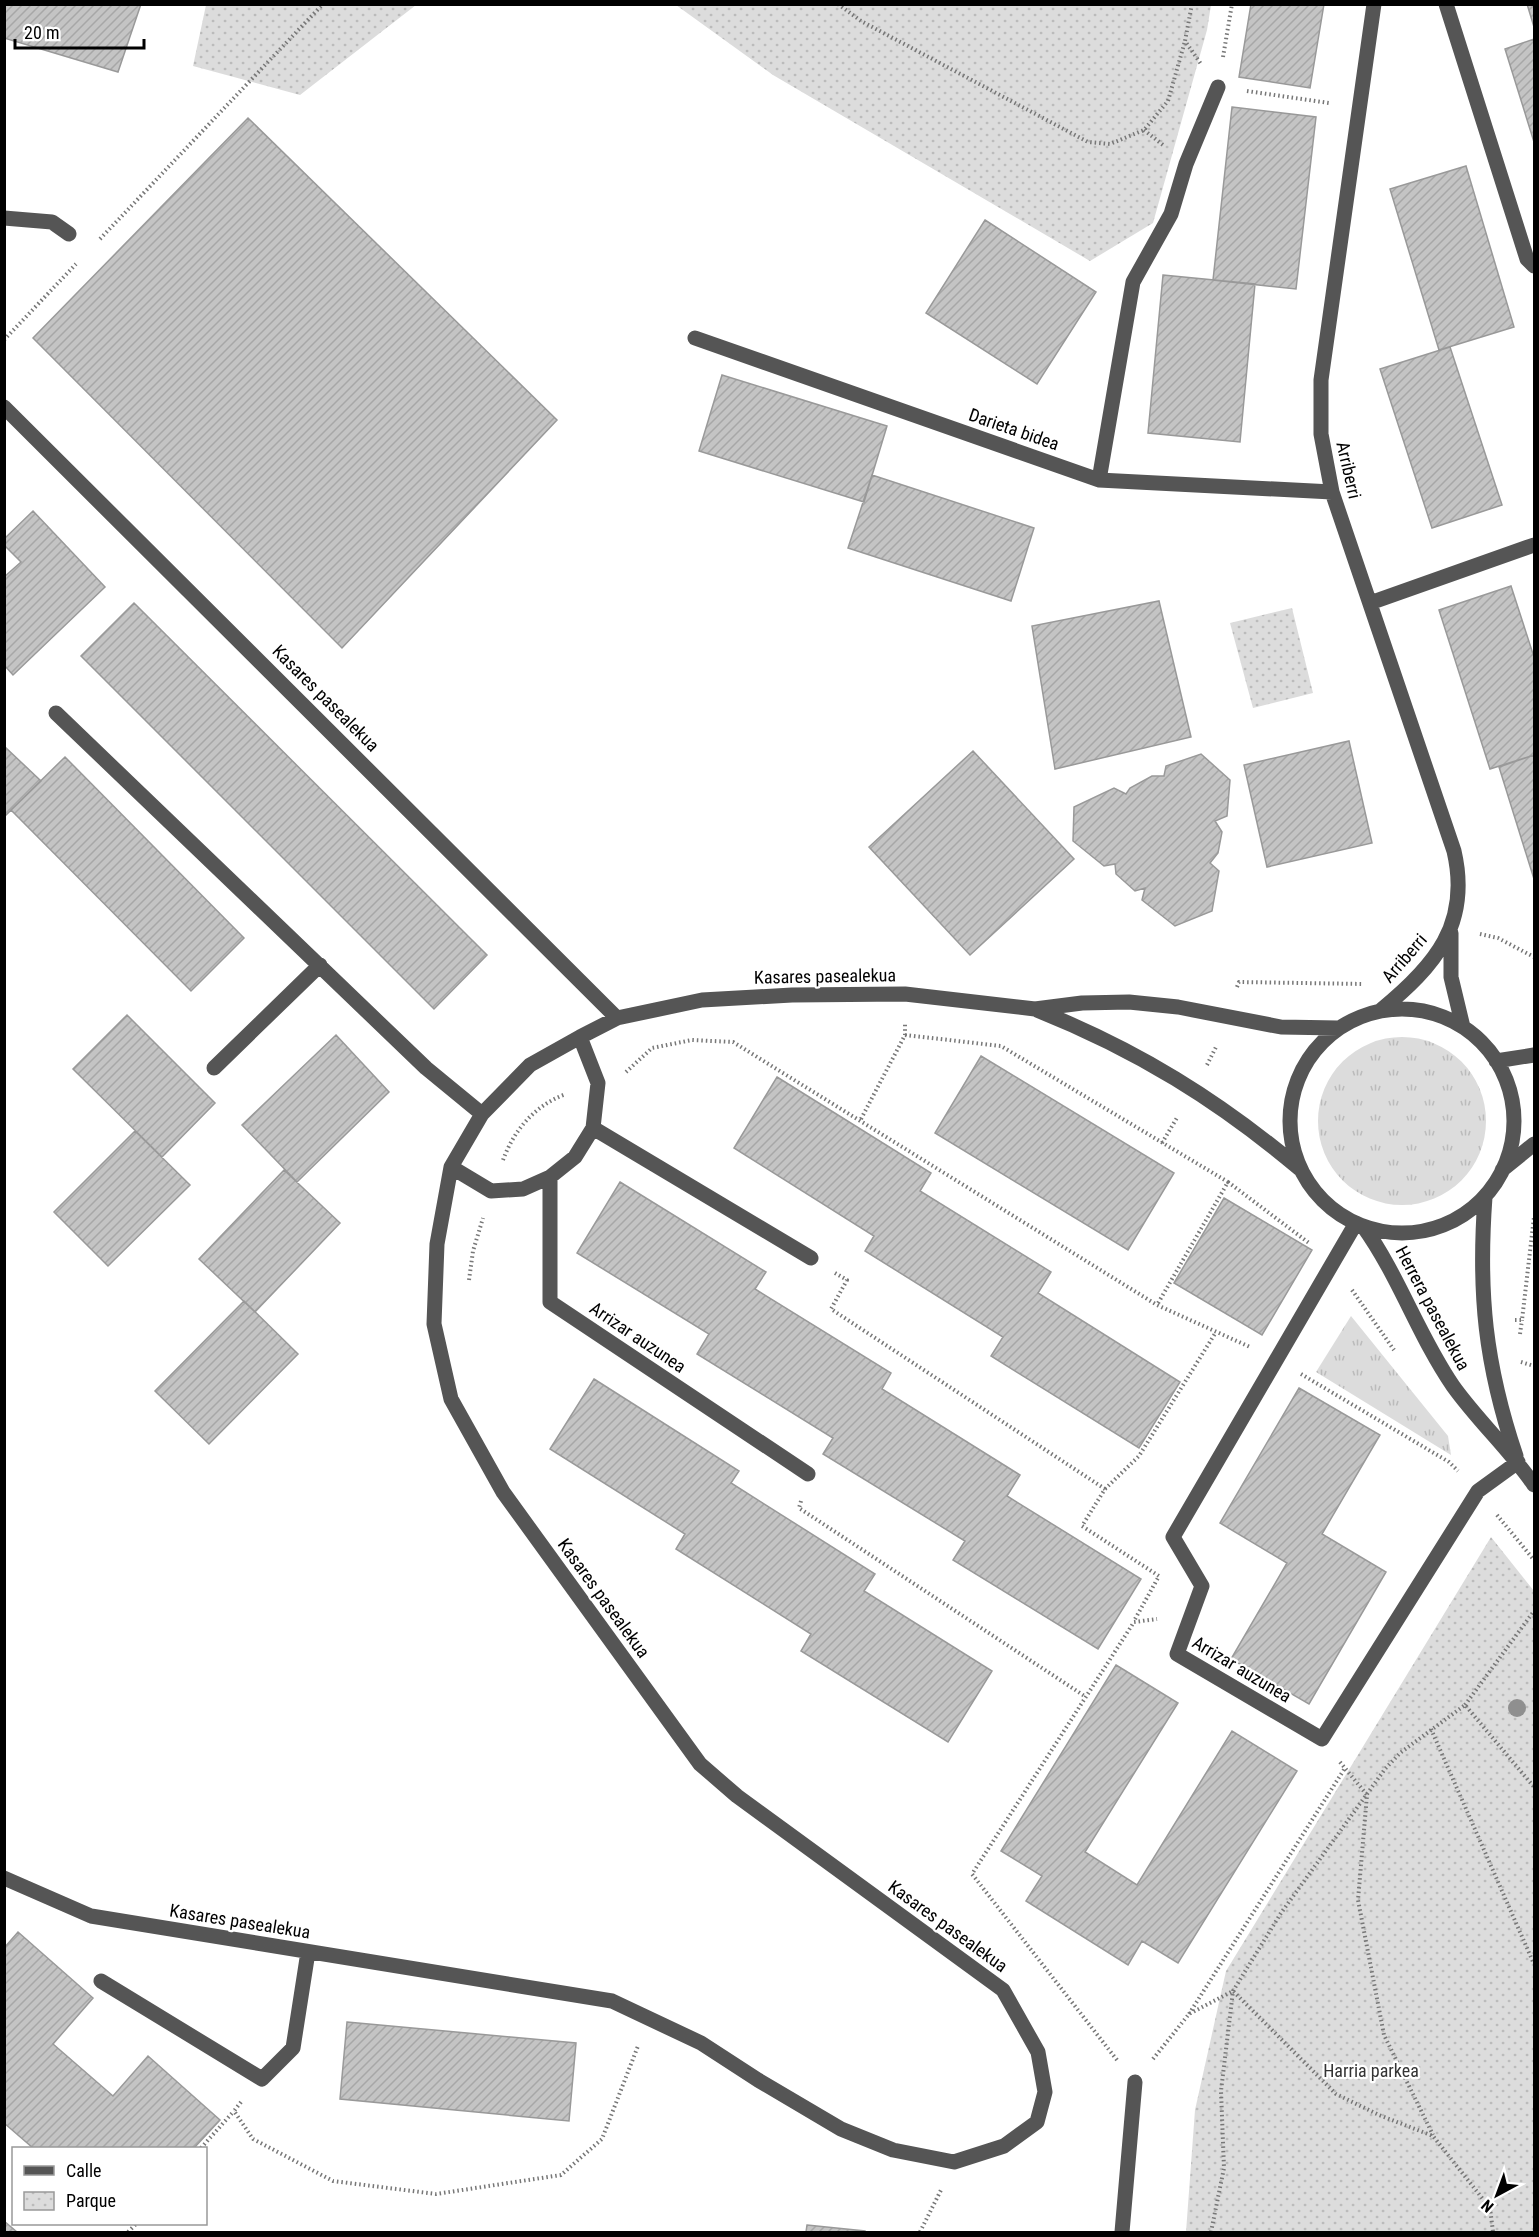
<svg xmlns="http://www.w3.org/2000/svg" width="1539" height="2237" viewBox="0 0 1539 2237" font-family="'Roboto Condensed',sans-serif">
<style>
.grass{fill:url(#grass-tufts)}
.park{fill:url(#park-dots)}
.building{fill:url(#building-hatch);stroke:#999;stroke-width:1.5}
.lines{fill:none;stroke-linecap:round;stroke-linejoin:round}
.path{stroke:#777;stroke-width:4;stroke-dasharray:1.5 3;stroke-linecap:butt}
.minor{stroke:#555;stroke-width:15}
.tree{fill:#8f8f8f}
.labels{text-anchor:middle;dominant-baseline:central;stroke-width:4.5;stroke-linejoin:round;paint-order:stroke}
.street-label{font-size:18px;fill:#000;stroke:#fff}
.park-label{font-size:18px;fill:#333;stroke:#fff}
</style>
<defs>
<pattern id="grass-tufts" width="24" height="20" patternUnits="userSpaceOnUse" patternTransform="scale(1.5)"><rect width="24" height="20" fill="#dcdcdc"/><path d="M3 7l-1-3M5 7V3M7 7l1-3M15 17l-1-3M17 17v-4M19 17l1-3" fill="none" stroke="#bbb"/></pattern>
<pattern id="park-dots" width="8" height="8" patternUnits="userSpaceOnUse" patternTransform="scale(1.5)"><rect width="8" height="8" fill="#dcdcdc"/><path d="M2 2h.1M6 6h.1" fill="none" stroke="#bbb" stroke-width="1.8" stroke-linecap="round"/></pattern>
<pattern id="building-hatch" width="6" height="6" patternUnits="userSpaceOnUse" patternTransform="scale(1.5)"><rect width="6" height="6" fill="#c4c4c4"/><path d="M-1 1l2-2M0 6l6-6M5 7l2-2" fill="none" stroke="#a7a7a7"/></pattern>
</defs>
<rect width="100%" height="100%" fill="#fff"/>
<path class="grass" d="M1318 1121a84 84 0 1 1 168 0a84 84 0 1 1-168 0Z
M1351,1316L1448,1436L1451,1455L1316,1372Z"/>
<path class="park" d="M206,5V4L416,5L300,95L193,66Z
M676,5H1211L1207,30L1153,223L1090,261L773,75Z
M1292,608L1313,693L1253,708L1230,623Z
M1491,1537L1534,1591V2232H1186L1195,2110L1226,1971Z"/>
<path class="building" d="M4,4H141L118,72L4,38Z
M1251,4H1324L1310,88L1239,77Z
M1527,4H1534V27Z
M1534,39V142L1505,49Z
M1232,107L1316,117L1296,289L1213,280Z
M248,118L557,420L342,648L33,338Z
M1466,166L1514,327L1439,350L1390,189Z
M985,220L1096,292L1037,384L926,313Z
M1163,275L1255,284L1240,442L1148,433Z
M1450,347L1502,505L1432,528L1380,369Z
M722,375L887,426L864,502L699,451Z
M872,475L1034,528L1011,601L848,548Z
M33,511L105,587L13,675L4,665V577L21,562L4,545V539Z
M1511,586L1534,657V755L1490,769L1439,610Z
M1159,601L1191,737L1055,769L1032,626Z
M134,603L487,955L434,1009L81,656Z
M1349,741L1372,843L1267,867L1244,765Z
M4,746L41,781L4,817Z
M973,751L1074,859L970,955L869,847Z
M1201,754L1230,780L1227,816L1215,821L1222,832L1218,853L1210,863L1219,871L1212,911L1175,926L1142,900L1145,888L1135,891L1116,874L1115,864L1104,866L1073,841L1074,807L1114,788L1126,794L1130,788L1152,776H1164L1166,766Z
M1534,755V879L1499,767Z
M65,757L244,938L191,991L11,810Z
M127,1015L215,1103L162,1157L73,1069Z
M336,1035L389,1092L297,1182L242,1125Z
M981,1056L1174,1173L1128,1250L935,1133Z
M777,1077L931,1173L920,1191L1051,1272L1038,1293L1180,1382L1139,1448L991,1356L1003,1337L865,1251L874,1236L734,1148Z
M135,1131L190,1185L108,1266L54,1212Z
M284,1170L340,1223L255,1312L199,1259Z
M620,1182L766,1272L755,1289L891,1373L882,1389L1020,1475L1007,1496L1141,1579L1098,1649L953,1560L965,1541L823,1454L833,1438L697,1354L709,1334L577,1253Z
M1224,1198L1312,1250L1262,1335L1174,1283Z
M244,1301L298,1354L209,1444L155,1391Z
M594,1379L739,1471L731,1483L875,1574L864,1591L992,1671L948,1742L801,1651L811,1634L676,1549L685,1534L550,1449Z
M1299,1388L1380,1435L1322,1534L1386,1572L1309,1704L1231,1659L1287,1563L1220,1523Z
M1116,1665L1178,1703L1085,1852L1137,1885L1232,1731L1297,1771L1178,1963L1142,1941L1128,1965L1026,1901L1042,1876L1001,1851Z
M18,1932L93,1998L53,2044L113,2096L148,2056L220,2120L194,2148H33L4,2123V1948Z
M347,2022L576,2043L569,2121L340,2099Z
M4,2221L17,2232H4Z
M807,2225L865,2231V2232H806Z"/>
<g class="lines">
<path class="path" d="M838,4L861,21L1088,142L1110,144L1144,130L1168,101L1185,41
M1192,4L1185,41L1201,64
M1223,57L1232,4
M1247,91L1329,103
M1144,130L1163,145
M100,239L323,4
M4,340L76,264
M1480,934L1498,938L1534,957
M1237,987L1239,982L1364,984
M905,1035L1001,1046L1228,1182L1157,1305
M1207,1065L1217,1045
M626,1072L652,1048L692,1040L733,1042L1157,1305L1250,1347
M861,1119L905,1035V1023
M1162,1143L1178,1116
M503,1160C514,1130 535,1105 566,1094
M1228,1182L1309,1243
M835,1273L847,1280L831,1309L1105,1489L1082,1526L1159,1576L1134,1621
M469,1280L473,1251L483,1218
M1352,1290L1394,1350
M1515,1320H1522L1534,1217
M1520,1334L1522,1320
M1521,1362L1534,1366
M1301,1374L1449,1462L1458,1471
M1105,1489L1139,1456L1216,1332
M801,1501L799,1508L1086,1697
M1497,1515L1534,1560
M1465,1705L1534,1611
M1431,1729L1534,1964
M1340,1762L1367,1795L1358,1900L1384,2035L1433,2135
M1189,2014L1345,1768
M1153,2059L1189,2014L1233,1991L1336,2094L1379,2115L1433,2136L1490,2208L1493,2232
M1117,2060L972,1874L1134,1622L1157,1619
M241,2102L234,2111L253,2139L333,2181L436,2194L561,2175L602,2139L638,2046
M201,2148L234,2111
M128,2232L136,2224
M920,2232L941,2190
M1211,2232L1224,2168L1221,2091L1233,1991L1281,1913L1385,1769L1400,1753L1465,1705L1534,1787"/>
<path class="minor" d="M1374,4L1321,380V434L1332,492L1454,851C1471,924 1435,966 1381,1010
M1446,4L1527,259L1534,266
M4,218L52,222L69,234
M695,338L1099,480L1332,492
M4,407L617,1018
M1099,480L1133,282L1171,214L1186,164L1218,87
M1370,603L1534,545
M56,713L426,1068L482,1114
M1451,933V977L1463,1027
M1290 1121a112 112 0 1 1 224 0a112 112 0 1 1-224 0Z
M1037,1010C1137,1050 1218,1100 1300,1169
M1496,1061L1534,1055
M214,1068L320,965
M593,1128L811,1258
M451,1167L491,1191L523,1189L550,1177L575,1157L593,1128L598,1083L580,1037
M1502,1170L1534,1144
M550,1177V1302L808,1474
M1485,1197C1478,1293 1485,1364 1516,1456
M1356,1223L1173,1537L1202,1586L1177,1654L1322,1739L1478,1491L1518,1462
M1363,1226C1399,1276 1418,1335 1453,1386C1478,1421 1510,1450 1534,1485
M4,1878L91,1916L612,2001L701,2043L758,2080L841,2129L893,2150L954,2162L1004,2146L1037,2122L1045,2092L1038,2052L1003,1990L737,1796L700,1764L503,1492L451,1399L434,1324L437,1244L451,1167L482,1114L530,1065L580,1037L617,1018L702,1000L792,995L905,994L1035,1009L1082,1003L1129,1002L1178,1007L1281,1027L1338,1028
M101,1981L262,2079L293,2048L308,1952
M1122,2232L1135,2082"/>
</g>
<circle class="tree" cx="1517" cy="1708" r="9"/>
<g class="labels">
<g class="street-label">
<text transform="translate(1014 429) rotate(19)">Darieta bidea</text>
<text transform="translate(1349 470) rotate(77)">Arriberri</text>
<text transform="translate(326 698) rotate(45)">Kasares pasealekua</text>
<text transform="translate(1404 958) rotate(-49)">Arriberri</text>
<text transform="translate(825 976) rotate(-1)">Kasares pasealekua</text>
<text transform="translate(1433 1308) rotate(62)">Herrera pasealekua</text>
<text transform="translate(638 1337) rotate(34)">Arrizar auzunea</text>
<text transform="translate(604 1598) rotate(54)">Kasares pasealekua</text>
<text transform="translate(1242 1669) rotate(31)">Arrizar auzunea</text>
<text transform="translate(240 1921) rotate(9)">Kasares pasealekua</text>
<text transform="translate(948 1926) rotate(36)">Kasares pasealekua</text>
</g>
<g class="park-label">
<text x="1371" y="2070">Harria parkea</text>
</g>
</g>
<rect width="1539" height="2237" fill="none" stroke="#000000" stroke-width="12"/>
<rect x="12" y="2147" width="195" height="78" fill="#ffffff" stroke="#999999" stroke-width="1.5"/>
<rect x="24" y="2166" width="30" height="9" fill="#555555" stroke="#999999" stroke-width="1.5"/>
<text x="66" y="2177" font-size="18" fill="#000000">Calle</text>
<rect x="24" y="2192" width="30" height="18" fill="url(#park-dots)" stroke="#999999" stroke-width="1.5"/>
<text x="66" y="2207" font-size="18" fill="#000000">Parque</text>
<g transform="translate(1497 2195) rotate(221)" stroke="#ffffff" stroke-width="4.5" paint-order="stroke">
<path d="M0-4.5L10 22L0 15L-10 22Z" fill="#000000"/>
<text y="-9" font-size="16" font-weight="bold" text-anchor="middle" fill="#000000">N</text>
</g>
<path d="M15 39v9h129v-9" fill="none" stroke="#000000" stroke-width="3"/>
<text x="24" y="39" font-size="18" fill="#000000" stroke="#ffffff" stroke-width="4.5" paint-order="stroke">20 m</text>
</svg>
